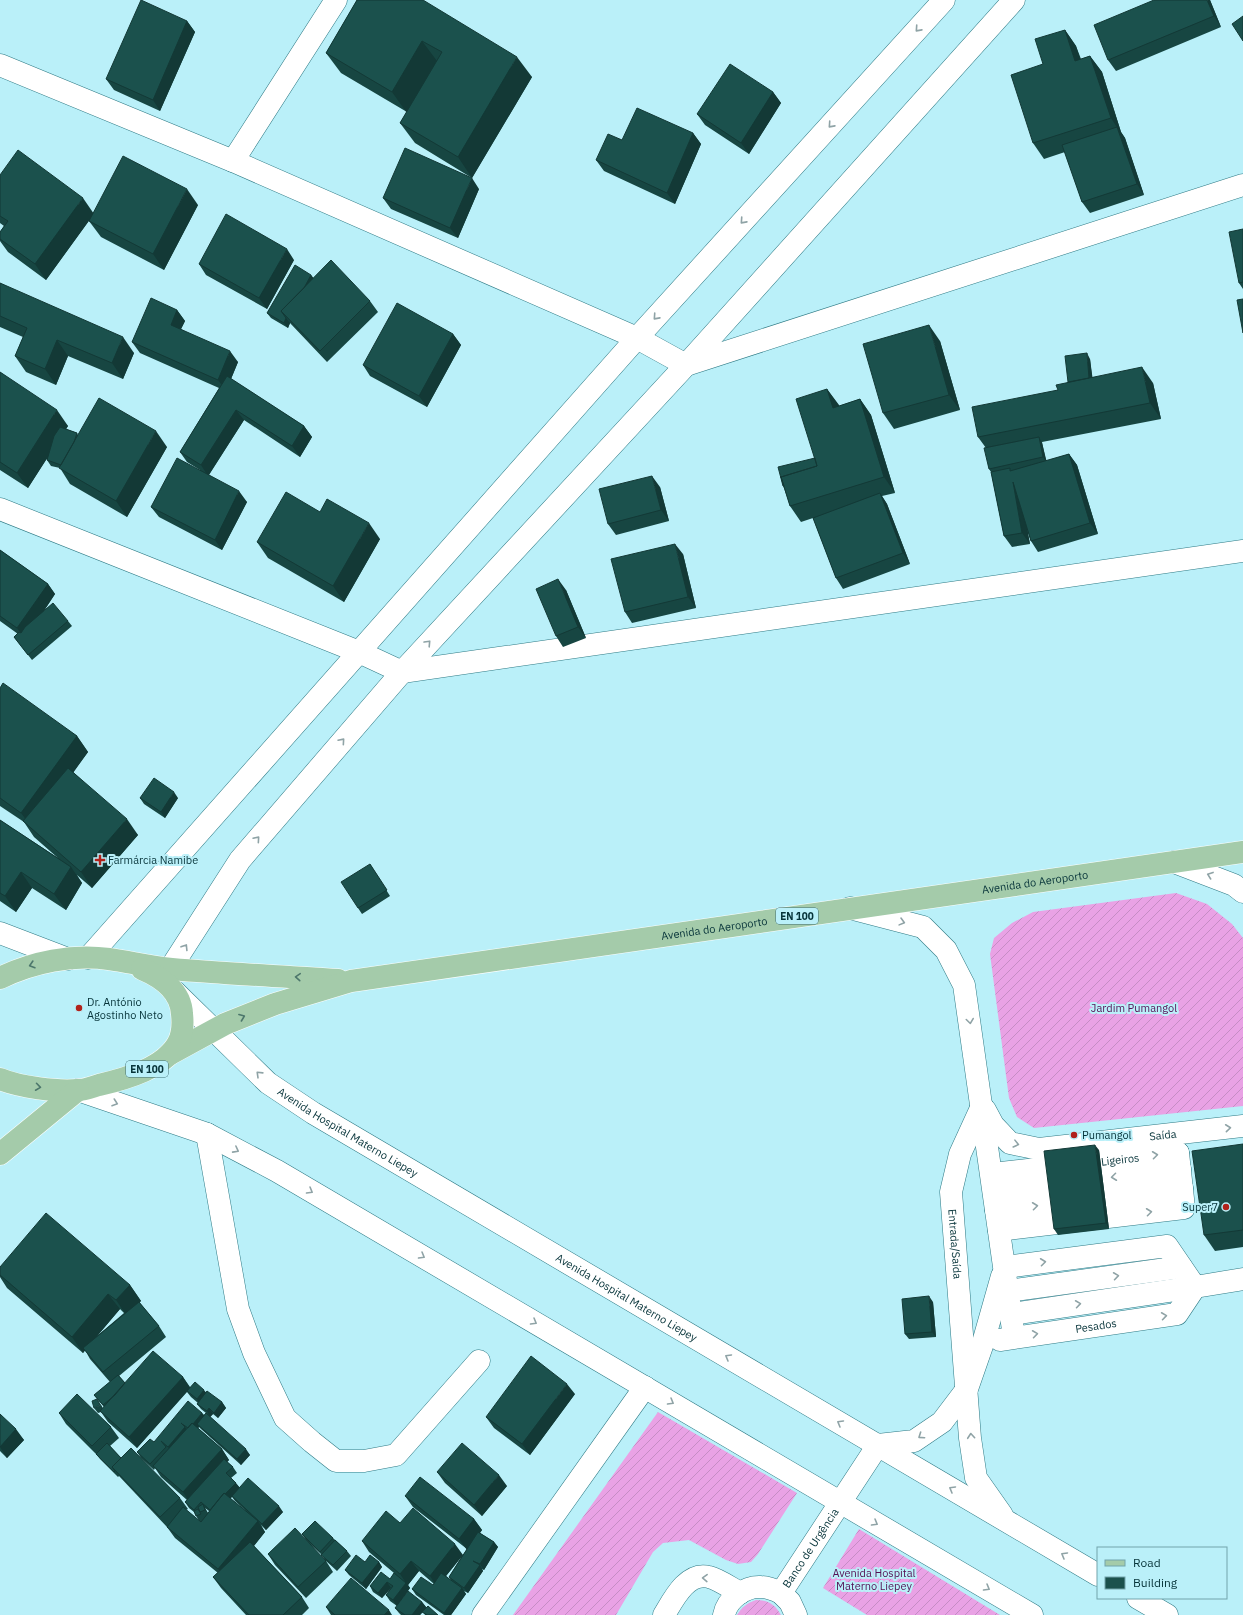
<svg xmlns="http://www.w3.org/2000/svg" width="1243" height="1615" viewBox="0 0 1243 1615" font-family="'IBM Plex Sans',sans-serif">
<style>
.garden{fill:url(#garden-furrows)}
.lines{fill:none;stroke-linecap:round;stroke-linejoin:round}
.minor-casing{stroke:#2e7a85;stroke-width:23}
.major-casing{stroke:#fff;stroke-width:23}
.minor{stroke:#fff;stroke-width:22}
.major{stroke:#a4cbaa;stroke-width:22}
.wall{fill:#174642;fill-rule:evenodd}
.shaded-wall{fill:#133936}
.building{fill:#1b514d;stroke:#133936}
.oneway{stroke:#8fa3a6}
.oneway2{stroke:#4d776c}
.poi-dot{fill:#b1221b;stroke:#baf0f9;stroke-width:1.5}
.labels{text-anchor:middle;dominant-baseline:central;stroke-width:4;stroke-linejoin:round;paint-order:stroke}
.shield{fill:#baf0f9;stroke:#3c6c73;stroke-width:1}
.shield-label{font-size:10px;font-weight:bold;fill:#063339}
.poi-label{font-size:11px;fill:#063339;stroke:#baf0f9;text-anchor:start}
.street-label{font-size:11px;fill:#063339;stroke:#baf0f9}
.park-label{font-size:11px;fill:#551154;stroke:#baf0f9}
</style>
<defs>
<pattern id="garden-furrows" width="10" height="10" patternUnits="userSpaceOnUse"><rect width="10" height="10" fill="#e9a2e5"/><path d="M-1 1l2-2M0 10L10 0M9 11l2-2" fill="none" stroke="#c68cc5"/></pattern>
</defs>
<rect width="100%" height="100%" fill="#baf0f9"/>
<path class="garden" d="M1176,893L1207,904L1232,924L1243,938V1106L1034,1128L1017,1117L1009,1098L990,954L994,938L1012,923L1033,912Z
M658,1412L797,1493L758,1554L751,1562L738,1564L726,1560L689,1540L663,1543L653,1552L616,1615H513Z
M859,1529L1000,1615H867L823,1588Z
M756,1600C768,1600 775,1604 781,1615H737C742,1607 747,1603 756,1600Z"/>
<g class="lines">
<defs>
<g id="minor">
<path d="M0,65L233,161L637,338L686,365L1243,185"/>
<path d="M233,161L336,0"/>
<path d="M0,509L359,652L402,672L1243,551"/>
<path d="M1174,862L1234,885L1243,892"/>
<path d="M850,908L923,927L946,950L964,985L1014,1337"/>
<path d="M0,933L68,959"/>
<path d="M88,958L637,338L944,0"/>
<path d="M163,980L240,860L402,672L686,365L1014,0"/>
<path id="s1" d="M175,992L268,1083L313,1113L1098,1575"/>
<path d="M78,1090L207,1134L277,1171L1032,1615"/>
<path id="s2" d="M982,1106L960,1154L951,1192L970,1438L976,1478L1002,1515"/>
<path id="s3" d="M985,1110L993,1125L1010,1143L1039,1149L1243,1126"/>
<path d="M207,1134L238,1309L254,1353L285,1418L312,1442L336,1461H364L396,1455L479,1361"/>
<path id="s4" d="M992,1174L1178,1153"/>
<path d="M994,1192L1180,1169"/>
<path d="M996,1210L1182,1188"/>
<path d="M999,1230L1184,1208L1178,1153"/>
<path d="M1005,1267L1167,1246L1195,1287L1011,1314"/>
<path d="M1008,1291L1181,1267"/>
<path id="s5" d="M1000,1340L1177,1314L1195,1287L1243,1279"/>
<path d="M781,1593L790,1602L796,1615"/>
<path d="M1138,1598L1167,1615"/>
<path d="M483,1615L645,1387"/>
<path d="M664,1615C673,1600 687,1571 709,1577C718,1579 731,1588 740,1593"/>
<path id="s6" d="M724,1615C727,1599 745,1586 761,1587C768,1587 775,1590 781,1593L878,1445L914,1441L942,1422L967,1389L983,1343L1002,1276"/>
</g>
<g id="major">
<path d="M0,978C33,962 72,954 109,959C130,962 150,967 172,969C227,974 282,976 338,980"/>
<path id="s7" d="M170,1054L225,1024L275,1004L351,981L1243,852"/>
<path d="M0,1079C19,1087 57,1092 78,1090C85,1090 92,1087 99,1085C125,1079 166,1068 179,1041C183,1032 183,1023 182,1014C181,991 161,977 142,969"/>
<path d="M0,1154L78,1090"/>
</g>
</defs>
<use href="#minor" class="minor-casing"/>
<use href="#major" class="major-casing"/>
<use href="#minor" class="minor"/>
<use href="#major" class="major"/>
</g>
<path class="wall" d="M357,0L532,77L472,178L415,143L400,123L407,112L341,73L326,53Z
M1210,0L1221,27L1116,71L1108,60Z
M187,21L195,32L160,111L114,90L106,79Z
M1065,30L1076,46L1081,59L1090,56L1102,72L1121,132L1125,138L1144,195L1090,213L1082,202L1065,152L1044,159L1033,143L1043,64Z
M773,92L781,103L749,154L705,125L697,114Z
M693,133L701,144L675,204L604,171L596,160L622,140Z
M0,175L93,213L198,205L164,270L101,237L89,221L90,219L46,280L8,252L0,241V232L4,226L0,223Z
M479,189L458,238L391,209L383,198Z
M1243,229V289L1239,283Z
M294,260L267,309L206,275L199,264Z
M311,275L313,278L370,301L378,312L327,362L290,323L288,328L271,318L267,313Z
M0,283L134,353L123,379L68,356L56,385L26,372L15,356L23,337L0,327Z
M177,310L185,321L181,329L238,362L231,379L304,426L312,437L300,457L244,420L209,475L247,502L222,550L159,517L151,507L200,470L187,462L180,452L219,388L140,353L132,342Z
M453,334L461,345L427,407L370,376L363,365Z
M940,341L960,410L894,429L883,413Z
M1090,359L1092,377L1153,383L1161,419L1042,442L1046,461L1069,454L1077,465L1098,534L1038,552L1031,541L1027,530L1030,544L1012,547L1004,536L991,472L989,469L986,448L978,437L1058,390L1068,382Z
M0,372L68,426L66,429L77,433L78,435L167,447L127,517L70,484L60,468L51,466L47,460V458L28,488L0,470Z
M827,389L839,406L860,399L871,415L895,493L882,496L887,504L910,564L843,589L836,578L813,518L801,522L790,506L784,488L783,486L815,458Z
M660,487L669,521L616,535L608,524Z
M380,539L344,602L268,558L257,542Z
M0,550L48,584L55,594L44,611L68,621L72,626L32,660L14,637L18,634L0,621Z
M683,554L696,608L632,623L625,612Z
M566,590L586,638L563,647L556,636Z
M0,688L77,736L88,752L73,772L138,835L92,888L77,875L82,883L66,910L32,888L16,912L0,901V820L58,858L34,837L24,822L0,806Z
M140,798H178L165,818L144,804Z
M370,864L390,896L362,914L358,908Z
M1243,1144V1247L1215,1251L1204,1235Z
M1099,1150L1109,1229L1058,1235L1054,1229Z
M0,1267L130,1285L141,1301L139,1302L159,1326L166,1337L119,1376L125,1383L183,1377L190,1387L206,1392L222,1402L226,1408L218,1418L213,1414L210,1417L250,1455L241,1465L201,1429L199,1427L198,1428L222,1449L229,1460L227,1462L233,1467L237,1473L231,1478L239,1487L283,1512L266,1530L261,1525L265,1532L254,1546L302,1597L309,1608L302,1615H246L221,1588L213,1577L218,1573L175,1538L167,1527L119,1476L118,1477L100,1459L96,1454L66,1424L59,1413L111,1427L119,1438L110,1446L121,1458L180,1498L188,1509L186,1510L199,1521L194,1512L189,1508L185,1502L187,1500L161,1477L155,1468L154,1470L141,1458L137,1452L202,1413L204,1415L206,1413L201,1409L197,1404L198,1403L191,1397L187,1392L137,1448L108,1422L101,1412L98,1413L94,1408L101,1405L103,1409L104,1407L94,1395L110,1382L90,1359L85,1350L83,1353L7,1288L0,1277ZM120,1309L124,1313L97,1336ZM232,1497L235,1501L247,1512L230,1499ZM205,1508L209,1511L208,1513Z
M933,1302L936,1337L909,1339L905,1334Z
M575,1394L530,1455L494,1428L486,1417Z
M0,1414L24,1440L7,1458L0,1451Z
M437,1472L507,1486L482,1516L445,1483Z
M405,1496L474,1519L482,1530L480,1533L494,1542L498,1547L484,1570L482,1569L483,1571L468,1593L464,1591L466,1594L451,1615H444L416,1595L412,1589L433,1585L434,1584L419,1571L408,1585L410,1588L397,1606L390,1601L386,1595L391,1588L382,1598L373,1592L370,1586L390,1579L394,1573L369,1552L362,1541L400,1523L463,1555L467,1549L413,1507ZM462,1556L449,1577L451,1580L446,1576Z
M302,1534L333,1538L347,1551L351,1556L337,1571L325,1560L322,1555L306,1540Z
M268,1554L326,1561L333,1572L306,1598L275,1565Z
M365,1562H379L382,1567L366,1589L349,1575L345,1570Z
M422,1602L426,1607L438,1615H425L423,1612L420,1615H401L399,1613L395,1608Z
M326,1607L392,1615H331Z"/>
<path class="shaded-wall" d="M1207,0H1210L1221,27L1214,16Z
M187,21L195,32L160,111L153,100Z
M1065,30L1076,46L1086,77L1075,61Z
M422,41L437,61L407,113L392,92Z
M1090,56L1102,72L1121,132L1125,138L1144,195L1137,184L1118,129L1111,118Z
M517,57L532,77L472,178L458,157Z
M773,92L781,103L749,154L741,143Z
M693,133L701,144L675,204L667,193Z
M472,178L479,189L458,238L450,228Z
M187,189L198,205L164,270L153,254Z
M83,198L94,214L46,280L35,264Z
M287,249L294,260L267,309L259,298Z
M311,275L315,280L292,309Z
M177,310L185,321L178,335L171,325Z
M286,318L290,323L288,328L284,323Z
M929,325L940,341L960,410L949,395Z
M453,334L461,345L427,407L419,396Z
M123,337L134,353L123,379L112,363Z
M57,340L68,356L56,385L45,369Z
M230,351L238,362L226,391L218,380Z
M1087,353L1090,359L1094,389L1090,383Z
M1142,367L1153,383L1161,419L1150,403Z
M827,389L839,405L845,424L833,408Z
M860,399L871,415L895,493L884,477Z
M57,410L68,426L28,488L17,473Z
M236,410L244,420L208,476L201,465Z
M304,426L312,437L300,457L292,446Z
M156,431L167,447L127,517L116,501Z
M1039,437L1042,443L1047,463L1043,457Z
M1069,454L1077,465L1098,534L1090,523Z
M652,476L660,487L669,521L661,510Z
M1013,482L1021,493L1030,544L1022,533Z
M239,491L247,502L222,550L215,540Z
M880,493L887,504L910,564L903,553Z
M369,523L380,539L344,602L333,586Z
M675,544L683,554L696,608L688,597Z
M558,579L566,590L586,638L578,627Z
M48,584L55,594L25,639L17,628Z
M77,736L88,752L33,829L21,813Z
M174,792L178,798L165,818L161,812Z
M127,819L138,835L92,888L81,872Z
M71,867L82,883L66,910L54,894Z
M21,872L32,888L16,912L5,896Z
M1095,1145L1099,1150L1109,1229L1106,1223Z
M130,1285L141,1301L127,1316L116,1300Z
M108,1294L120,1309L83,1353L72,1337Z
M929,1296L933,1302L936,1337L932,1332Z
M183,1377L190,1388L137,1448L129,1437Z
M567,1384L575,1394L530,1455L522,1444Z
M204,1390L208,1396L200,1405L197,1399Z
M97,1399L101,1405L104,1411L100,1405Z
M222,1402L226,1408L218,1418L214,1413Z
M209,1408L213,1414L210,1417L207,1411Z
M202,1413L206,1418L197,1424L199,1427L193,1434L189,1429Z
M185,1427L189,1433L172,1453L168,1447Z
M16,1429L24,1440L7,1458L0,1447Z
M222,1449L229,1460L190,1503L183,1492Z
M246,1449L250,1455L241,1465L237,1459Z
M499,1475L507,1486L482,1516L474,1505Z
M236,1483L240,1488L214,1516L210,1510Z
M203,1504L206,1510L209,1515L205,1510Z
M279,1506L283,1512L266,1530L262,1524Z
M474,1519L482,1530L467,1550L459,1539Z
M258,1521L265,1532L226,1580L218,1569Z
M494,1542L498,1547L484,1570L480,1564Z
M455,1544L463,1555L437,1587L430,1576Z
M411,1561L419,1571L408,1585L410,1588L397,1606L393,1600L406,1583L400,1574Z
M379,1562L382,1567L366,1589L362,1583Z
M480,1565L483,1571L468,1593L464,1588Z
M387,1582L391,1588L382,1598L378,1593Z
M462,1588L466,1594L451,1615H446L444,1613Z
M422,1602L426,1607L420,1615H412Z
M389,1610L392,1615H384Z"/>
<path class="building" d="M141,0L187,21L153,100L106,79Z
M357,0H423L517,57L458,157L400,123L442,52L422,41L392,92L326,53Z
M1154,0H1207L1214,16L1108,60L1094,25Z
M1243,16V41L1232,24Z
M1065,30L1075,61L1090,56L1111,118L1033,143L1011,75L1043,64L1035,39Z
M730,64L773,92L741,143L697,114Z
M637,108L693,133L667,193L596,160L608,134L622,140Z
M1117,127L1137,184L1082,202L1062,145Z
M405,148L472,178L450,228L383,198Z
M18,150L83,198L35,264L0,239V232L8,221L0,216V175Z
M123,156L187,189L153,254L89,221Z
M226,214L287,249L259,298L199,264Z
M1243,229V282L1239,283L1229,232Z
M331,260L370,301L320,351L281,311Z
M295,265L311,275L304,288L281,311L286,318L284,323L267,313Z
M0,283L123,337L112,363L57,340L45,369L15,356L27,328L0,316Z
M151,298L177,310L171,325L230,351L218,380L132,342Z
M1243,299V333L1237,300Z
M397,303L453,334L419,396L363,365Z
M929,325L949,395L883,413L863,344Z
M1087,353L1089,378L1068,382L1065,356Z
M1142,367L1150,403L978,437L972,407L1058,390L1056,385Z
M0,372L57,410L17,473L0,462Z
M227,376L304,426L292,446L236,410L201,465L180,452Z
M827,389L833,408L860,399L884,477L790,506L781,477L817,466L796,399Z
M99,398L156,431L116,501L59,468Z
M60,427L77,433L74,442L61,465L47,460L54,436Z
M1039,437L1043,457L989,469L984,448Z
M1069,454L1090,523L1031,541L1013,482L1022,533L1004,536L991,472L1010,468V471Z
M177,458L239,491L215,540L151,507Z
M815,458L817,466L781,477L784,486H783L778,467Z
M652,476L661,510L608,524L599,489Z
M286,492L320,512L327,499L369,523L333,586L257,542Z
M880,493L903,553L836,578L813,518Z
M675,544L688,597L625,612L611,559Z
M0,550L48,584L17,628L0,616Z
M558,579L578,627L556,636L536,589Z
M53,603L68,621L28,655L14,637L19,632L21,633L25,627Z
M3,683L77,736L21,813L0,798V688Z
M68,768L127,819L81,872L23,821Z
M154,778L174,792L161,812L140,798Z
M0,820L71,867L54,894L21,872L5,896L0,893Z
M370,864L387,890L358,908L341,882Z
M1243,1144V1230L1204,1235L1192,1151Z
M1095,1145L1106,1223L1054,1229L1044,1151Z
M46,1213L130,1285L116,1300L108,1294L72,1337L0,1275V1267Z
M929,1296L932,1332L905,1334L902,1299Z
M139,1302L159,1326L103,1372L83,1348Z
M153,1351L183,1377L129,1437L100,1411Z
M531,1356L567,1384L522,1444L486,1417Z
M118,1375L125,1383L115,1395L103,1405L94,1395Z
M195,1382L204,1390L197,1399L187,1391Z
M207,1391L222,1402L214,1413L209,1408L207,1411L197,1404Z
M77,1394L111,1427L92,1446L59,1413Z
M97,1399L100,1405L94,1408L92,1401Z
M188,1401L202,1413L193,1424L192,1423L188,1428L181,1423L185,1427L168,1447L161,1441L166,1447L150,1464L137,1452L150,1439L154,1442Z
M206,1413L246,1449L237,1459L197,1424Z
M0,1414L16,1429L0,1447Z
M192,1423L222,1449L183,1492L153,1466Z
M107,1443L121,1458L112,1467L115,1471L114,1472L96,1454Z
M462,1443L499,1475L474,1505L437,1472Z
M131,1448L180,1498L160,1517L112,1467Z
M224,1459L233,1467L226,1473L236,1483L225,1494L224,1493L210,1510L201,1502L194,1510L185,1502Z
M420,1477L474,1519L459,1539L405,1496Z
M248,1478L279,1506L262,1524L232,1496Z
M224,1493L258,1521L218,1569L167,1527L183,1507L201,1522Z
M203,1504L205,1510L200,1512L198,1507Z
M413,1508L455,1544L430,1576L411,1561L400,1574L362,1541L386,1511L400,1523Z
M198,1509L201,1514L196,1516L194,1511Z
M315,1521L333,1538L320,1552L302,1534Z
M295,1528L326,1561L298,1587L268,1554Z
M478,1532L494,1542L480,1564L473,1561L480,1565L464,1588L449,1577Z
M335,1540L347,1551L333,1565L321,1555Z
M250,1542L302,1597L283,1615H249L213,1577Z
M356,1555L365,1562L370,1555L379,1562L362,1583L345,1570Z
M381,1572L390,1579L394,1573L406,1583L393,1600L386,1595L393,1586L387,1582L378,1593L370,1586Z
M441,1573L462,1588L444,1613L412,1589L421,1577L433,1585Z
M351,1578L389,1610L384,1615H335L326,1607Z
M408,1591L422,1602L412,1615H405L395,1608Z
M428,1606L438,1615H427L422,1612Z"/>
<defs><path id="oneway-chevron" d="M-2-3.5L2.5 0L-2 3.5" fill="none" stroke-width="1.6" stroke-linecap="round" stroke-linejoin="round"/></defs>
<g class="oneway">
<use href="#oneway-chevron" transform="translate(918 29) rotate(132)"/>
<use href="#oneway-chevron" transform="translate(831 125) rotate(132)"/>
<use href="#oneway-chevron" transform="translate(743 221) rotate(132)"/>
<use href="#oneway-chevron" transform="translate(656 317) rotate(132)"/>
<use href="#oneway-chevron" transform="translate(428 643) rotate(-47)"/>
<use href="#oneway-chevron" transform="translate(342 741) rotate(-49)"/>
<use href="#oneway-chevron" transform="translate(257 839) rotate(-49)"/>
<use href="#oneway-chevron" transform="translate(1210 875) rotate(-160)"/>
<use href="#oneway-chevron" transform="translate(902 922) rotate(15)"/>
<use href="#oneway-chevron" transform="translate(185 947) rotate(-58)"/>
<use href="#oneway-chevron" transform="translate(970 1021) rotate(82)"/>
<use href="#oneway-chevron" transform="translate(259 1074) rotate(-136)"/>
<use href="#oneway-chevron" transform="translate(115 1103) rotate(19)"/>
<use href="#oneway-chevron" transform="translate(1228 1128) rotate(-6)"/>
<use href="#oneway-chevron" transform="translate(1016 1144) rotate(14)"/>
<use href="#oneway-chevron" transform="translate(236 1150) rotate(28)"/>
<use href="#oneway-chevron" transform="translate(1155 1155) rotate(-7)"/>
<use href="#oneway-chevron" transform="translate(1114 1177) rotate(173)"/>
<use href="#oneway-chevron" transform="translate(310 1191) rotate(30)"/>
<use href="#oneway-chevron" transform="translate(1035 1206) rotate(-7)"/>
<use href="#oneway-chevron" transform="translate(1149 1212) rotate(-7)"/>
<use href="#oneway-chevron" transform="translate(422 1256) rotate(30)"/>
<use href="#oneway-chevron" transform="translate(1043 1262) rotate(-7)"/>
<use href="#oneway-chevron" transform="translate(1116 1276) rotate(-8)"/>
<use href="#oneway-chevron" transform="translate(1078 1304) rotate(-8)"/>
<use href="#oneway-chevron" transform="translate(1164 1316) rotate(-8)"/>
<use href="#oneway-chevron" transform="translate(534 1322) rotate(30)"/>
<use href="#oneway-chevron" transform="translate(1035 1334) rotate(-8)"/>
<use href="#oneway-chevron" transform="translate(728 1357) rotate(-150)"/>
<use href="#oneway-chevron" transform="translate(671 1402) rotate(30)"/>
<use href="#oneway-chevron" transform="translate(840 1423) rotate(-150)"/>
<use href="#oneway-chevron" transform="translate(921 1436) rotate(146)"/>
<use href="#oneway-chevron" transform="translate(971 1436) rotate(-95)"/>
<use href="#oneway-chevron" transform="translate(952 1489) rotate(-150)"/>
<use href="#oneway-chevron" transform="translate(875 1523) rotate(30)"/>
<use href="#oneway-chevron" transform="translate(1064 1555) rotate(-150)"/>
<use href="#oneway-chevron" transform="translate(705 1578) rotate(-178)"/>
<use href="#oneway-chevron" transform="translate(987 1588) rotate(30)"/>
</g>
<g class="oneway2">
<use href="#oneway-chevron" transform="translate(32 965) rotate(163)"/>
<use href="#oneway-chevron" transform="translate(298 977) rotate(-176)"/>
<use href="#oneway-chevron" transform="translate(242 1017) rotate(-21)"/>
<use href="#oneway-chevron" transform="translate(38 1087) rotate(8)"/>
</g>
<g class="poi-dot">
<path d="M98 854h4v4h4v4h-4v4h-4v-4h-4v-4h4z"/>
<circle cx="79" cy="1008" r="4"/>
<circle cx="1074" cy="1135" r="4"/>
<circle cx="1226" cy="1207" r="4"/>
</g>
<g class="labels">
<g class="shield">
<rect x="776" y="908" width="42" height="16" rx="3"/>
<rect x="126" y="1061" width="42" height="16" rx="3"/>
</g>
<g class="shield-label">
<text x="797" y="916">EN 100</text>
<text x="147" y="1069">EN 100</text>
</g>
<g class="poi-label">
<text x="108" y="860">Farmárcia Namibe</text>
<text x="87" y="1002">Dr. António<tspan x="87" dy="13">Agostinho Neto</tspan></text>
<text x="1082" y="1135">Pumangol</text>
<text x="1218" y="1207" text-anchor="end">Super7</text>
</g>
<g class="street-label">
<text stroke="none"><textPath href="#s7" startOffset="887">Avenida do Aeroporto</textPath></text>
<text stroke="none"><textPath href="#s7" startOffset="563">Avenida do Aeroporto</textPath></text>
<text stroke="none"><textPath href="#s1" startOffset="224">Avenida Hospital Materno Liepey</textPath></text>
<text stroke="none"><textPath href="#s3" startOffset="196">Saída</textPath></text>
<text stroke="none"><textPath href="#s4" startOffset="129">Ligeiros</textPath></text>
<text stroke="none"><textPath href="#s2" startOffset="144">Entrada/Saída</textPath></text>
<text stroke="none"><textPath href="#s1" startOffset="548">Avenida Hospital Materno Liepey</textPath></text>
<text stroke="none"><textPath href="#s5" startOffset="97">Pesados</textPath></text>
<text stroke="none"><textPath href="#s6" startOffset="125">Banco de Urgência</textPath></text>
</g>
<g class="park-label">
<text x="1134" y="1008">Jardim Pumangol</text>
<text x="874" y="1573">Avenida Hospital<tspan x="874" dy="13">Materno Liepey</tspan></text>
</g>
</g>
<rect x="1097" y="1547" width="130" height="52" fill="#baf0f9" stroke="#72a4ac"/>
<rect x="1105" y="1560" width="20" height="6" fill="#a4cbaa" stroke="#72a4ac"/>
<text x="1133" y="1567" font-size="12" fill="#063339">Road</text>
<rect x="1105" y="1577" width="20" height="12" fill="#1b514d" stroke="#72a4ac"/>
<text x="1133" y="1587" font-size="12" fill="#063339">Building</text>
</svg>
